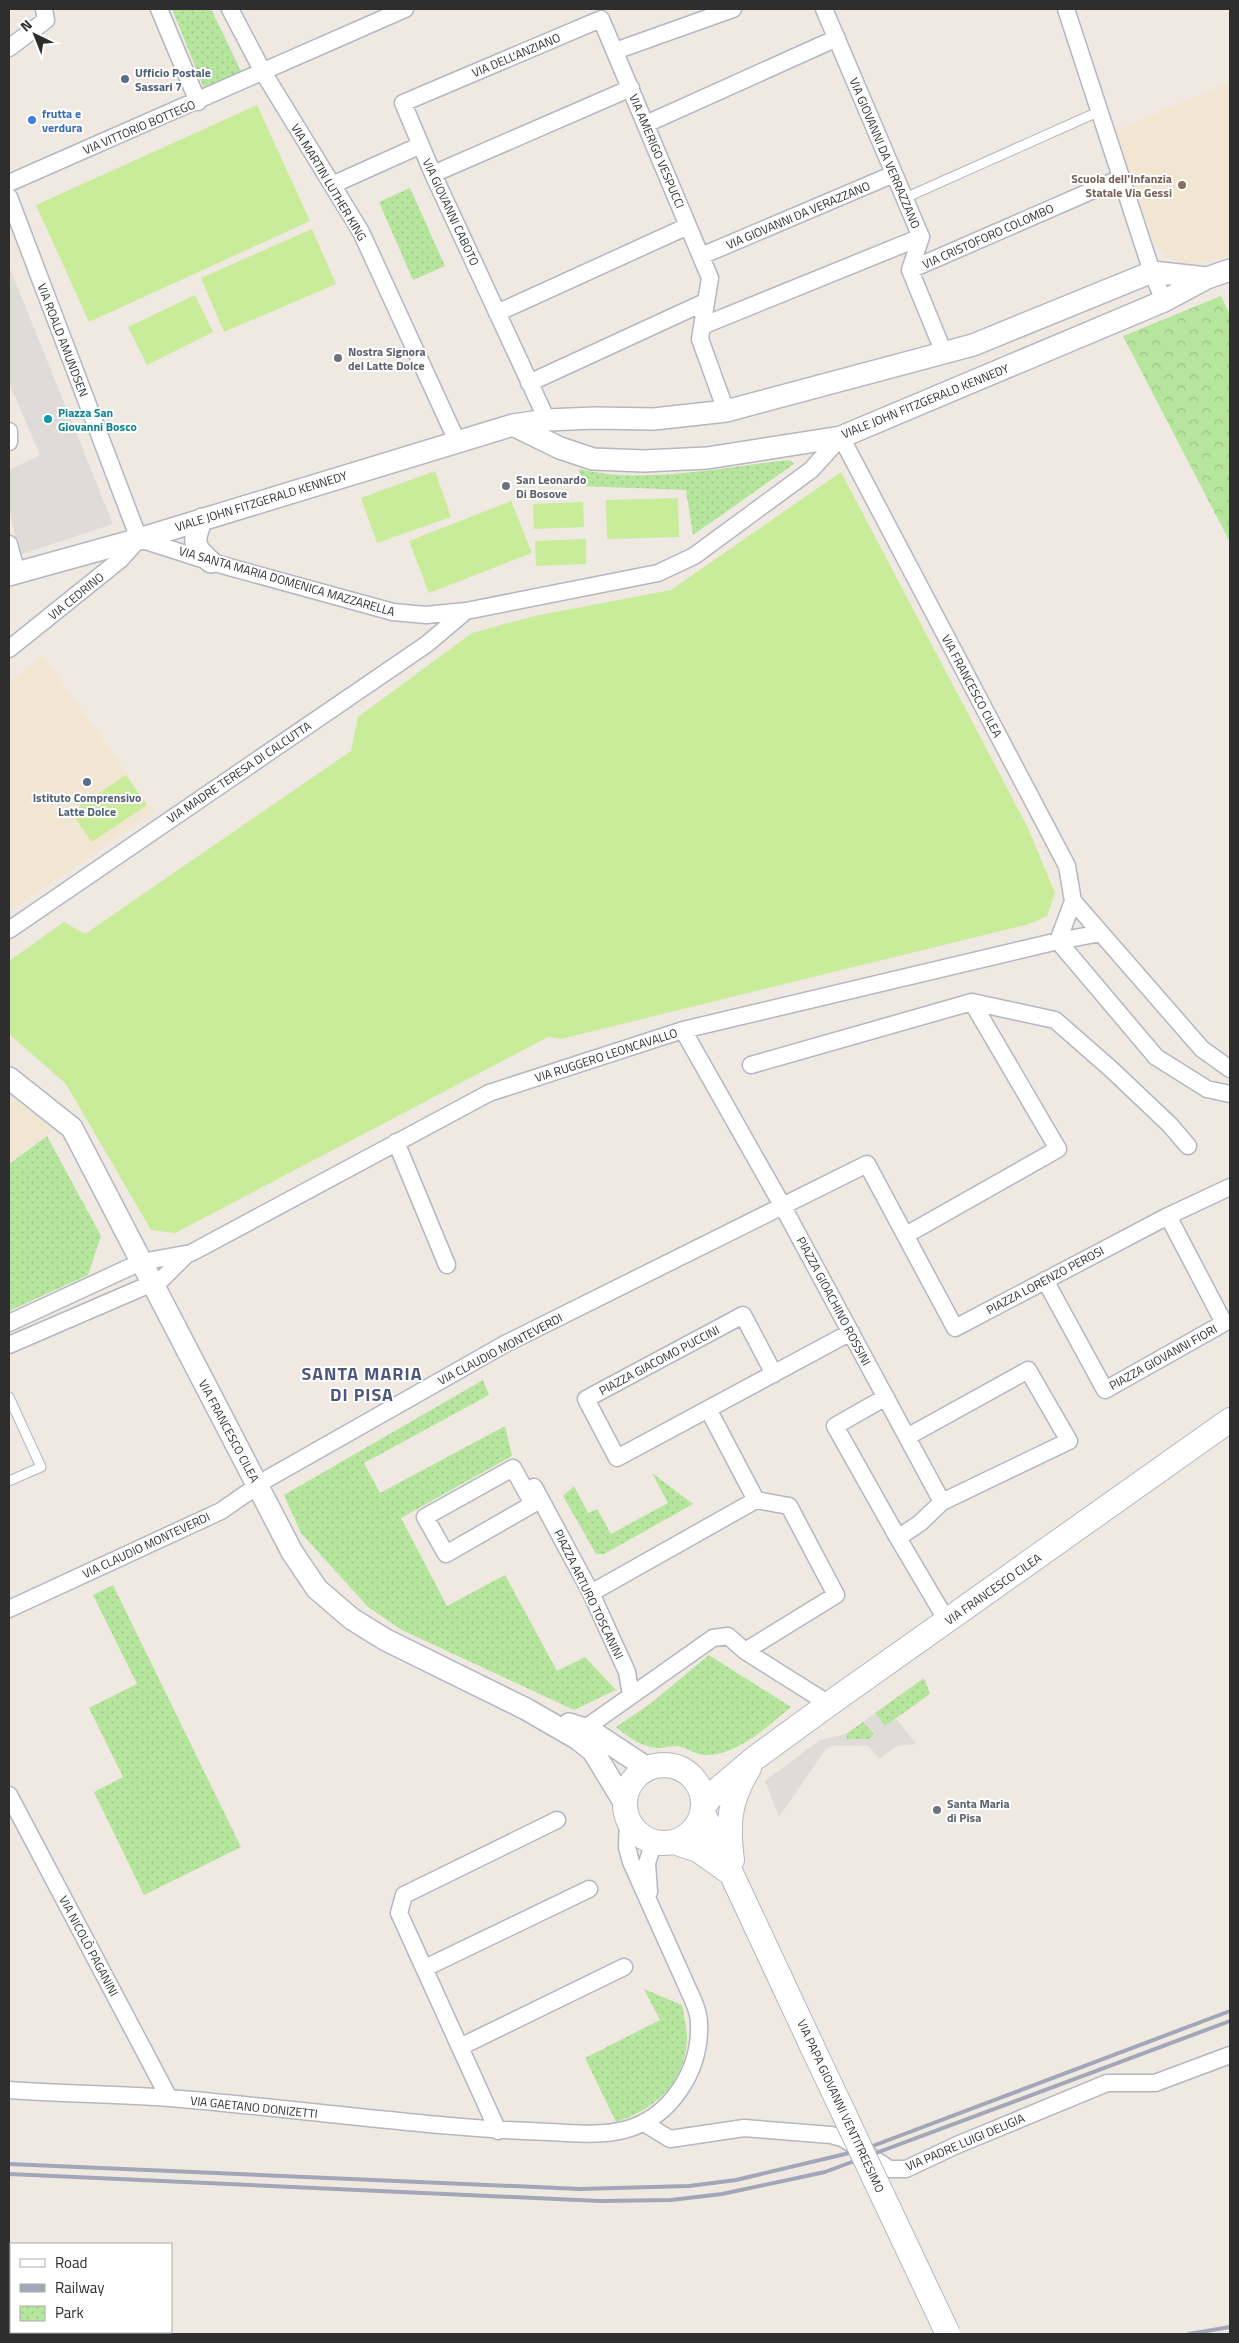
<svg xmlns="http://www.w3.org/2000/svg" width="1239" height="2343" viewBox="0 0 1239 2343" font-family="'Titillium Web',sans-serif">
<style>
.education{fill:#f0e6d1}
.forest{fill:url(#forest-crowns)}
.park{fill:url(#park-dots)}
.pitch{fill:#c9ec9a}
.plaza{fill:#dfdcd8}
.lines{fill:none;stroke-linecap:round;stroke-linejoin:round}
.service-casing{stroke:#b4b7c1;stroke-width:11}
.minor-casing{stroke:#b4b7c1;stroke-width:19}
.tertiary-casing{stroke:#b4b7c1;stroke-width:24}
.secondary-casing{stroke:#b4b7c1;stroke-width:26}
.service{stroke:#fff;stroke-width:9}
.minor{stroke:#fff;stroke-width:16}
.tertiary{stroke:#fff;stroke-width:21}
.secondary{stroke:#fff;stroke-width:24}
.rail{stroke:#a3a6b8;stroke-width:4}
.secondary-bridge-casing{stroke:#b4b7c1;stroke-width:26;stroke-linecap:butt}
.secondary-bridge{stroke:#fff;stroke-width:24}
.service-dot{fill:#5c6f8a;stroke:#fff;stroke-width:2}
.shop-dot{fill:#3f7fe0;stroke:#fff;stroke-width:2}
.education-dot{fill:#8d6e63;stroke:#fff;stroke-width:2}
.worship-dot{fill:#6b7280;stroke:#fff;stroke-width:2}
.culture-dot{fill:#0f9aa8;stroke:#fff;stroke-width:2}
.labels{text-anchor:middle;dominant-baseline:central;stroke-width:4;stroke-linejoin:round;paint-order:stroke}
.street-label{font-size:12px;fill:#2e2e2e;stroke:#fff}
.service-label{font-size:12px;font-weight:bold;fill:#4e5e75;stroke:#fff;text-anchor:start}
.shop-label{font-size:12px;font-weight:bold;fill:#366cbe;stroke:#fff;text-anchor:start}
.education-label{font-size:12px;font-weight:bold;fill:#785e54;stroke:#fff;text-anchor:end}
.worship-label{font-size:12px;font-weight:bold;fill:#5b616d;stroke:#fff;text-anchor:start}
.culture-label{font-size:12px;font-weight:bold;fill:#0d838f;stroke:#fff;text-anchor:start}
.district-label{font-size:18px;font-weight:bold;letter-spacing:1px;fill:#4d5680;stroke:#fff}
</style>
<defs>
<pattern id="forest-crowns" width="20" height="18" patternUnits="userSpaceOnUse" patternTransform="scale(1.25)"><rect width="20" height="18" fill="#b6e59e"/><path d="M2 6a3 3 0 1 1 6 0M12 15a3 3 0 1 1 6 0" fill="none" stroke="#9dc588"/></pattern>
<pattern id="park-dots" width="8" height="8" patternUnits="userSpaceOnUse" patternTransform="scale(1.25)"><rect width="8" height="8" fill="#b6e59e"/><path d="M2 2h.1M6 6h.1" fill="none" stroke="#9dc588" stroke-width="1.8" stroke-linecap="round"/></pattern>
</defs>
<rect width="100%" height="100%" fill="#efe9e1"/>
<path class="education" d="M1230,82V258L1182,265L1165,255L1153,239L1115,131Z
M43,656L154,812L9,912V682Z
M9,1095L54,1129L9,1163Z"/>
<path class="forest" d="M1221,296L1230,315V542L1123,336Z"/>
<path class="park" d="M172,9H211L241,71L204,88Z
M410,188L445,266L413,280L379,202Z
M790,460L794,464L693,535L686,490L581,486L579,469C644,485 723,467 790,460Z
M47,1136L101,1236L88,1275L9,1311V1164Z
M483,1380L489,1395L364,1463L380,1493L505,1426L512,1456L401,1518L447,1606L505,1575L557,1671L585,1657L616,1690L574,1710L402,1630L368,1607L301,1533L284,1495Z
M652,1473L693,1504L604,1554H596L563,1496L574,1486L588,1513L597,1509L611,1534L668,1503Z
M113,1585L241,1847L144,1895L94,1792L123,1777L89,1708L137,1684L93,1595Z
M709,1655L791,1707C768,1726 737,1756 705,1755C694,1755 686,1746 676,1746C670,1746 666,1747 661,1748C644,1749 628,1737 616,1727L650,1704Z
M924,1678L930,1694L885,1726L875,1713Z
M863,1722L874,1734L870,1739H847L846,1734Z
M644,1989L682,2005C684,2016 687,2028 687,2040C685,2083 654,2110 616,2122L585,2058L660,2020Z"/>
<path class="pitch" d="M257,105L310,221L89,322L36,205Z
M312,229L336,284L224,332L201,278Z
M195,295L213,332L147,365L128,327Z
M435,471L451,517L377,543L361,498Z
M841,472L1028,828L1055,893L1047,916L1029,924L561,1039L548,1037L175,1233L151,1230L66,1084L9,1034V961L64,922L85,934L351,751L358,717L472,633L534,616L671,590Z
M678,498L679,537L607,539L606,500Z
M511,501L532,553L429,593L409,541Z
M583,502L584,527L534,529L533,504Z
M586,539V564L536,566L535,541Z
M126,775L147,805L92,842L71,812Z"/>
<path class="plaza" d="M9,266L113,524L19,555L9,508V470L40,455L9,383Z
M875,1713L885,1726L896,1718L916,1744L897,1746L879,1759L869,1746L835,1745L826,1749L779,1817L765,1781L820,1740L846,1734L847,1739H870L874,1734L863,1722Z"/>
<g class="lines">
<defs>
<path id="service" d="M905,198L1100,111
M9,1397L41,1467L9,1481"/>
<path id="minor" d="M159,9L198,102
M230,9L263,72L361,232L457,441
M824,9L921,237L910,270L944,353
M1066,9L1152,272L1164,301
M9,48L46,20L44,9
M615,51L733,9
M646,124L837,38
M433,174L631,88
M9,183L405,9
M332,185L421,145
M9,197L139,539
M701,256L894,174
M910,270L1121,178
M497,313L688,226
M702,326L921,237
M529,383L705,302
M547,420L433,174L403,103L601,19L710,278L700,339L726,411
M9,431V442
M139,539L211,562L393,612L426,615L466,611L658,573L694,556L811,470L841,437L1067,866L1073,901L1202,1049L1230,1069
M9,544L17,573
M9,649L121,559L139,539
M9,930L427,644L466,611
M1058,941L1156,1057L1207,1089L1230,1094
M1058,941L1073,901
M683,1030L782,1205L942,1502L920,1523L898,1538L947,1621
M751,1065L972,1002L1055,1020L1111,1069L1170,1125L1188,1146
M396,1142L447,1265
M906,1235L1058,1149L972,1002
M1045,1280L1105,1390L1224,1323L1168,1216
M9,1323L141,1262L191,1253L489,1093L683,1030L1058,941L1101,933
M9,1345L162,1279L186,1255
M774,1374L743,1315L586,1399L617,1458L851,1332
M886,1397L835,1426L898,1538
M708,1409L756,1500
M907,1437L1028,1370L1069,1441L942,1502
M513,1468L533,1504L446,1554L425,1517Z
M534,1487L591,1593L627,1672L631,1695
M591,1593L756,1500
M9,1609L221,1511L267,1479L505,1344L867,1164L955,1328L1168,1216L1230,1187
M745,1651L836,1595L789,1506L756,1500
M584,1729L713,1638L728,1636L745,1651L829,1704
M9,1795L169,2098
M649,1892L647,1863L654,1842
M425,1968L589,1889
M460,2047L624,1967
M9,2090C62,2094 116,2094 170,2098C230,2103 290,2110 350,2116C416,2123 483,2130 550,2132C574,2133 600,2136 624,2130C671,2118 701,2070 699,2023C699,2015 696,2007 693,2000L631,1862L627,1847L628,1820
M644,2123L670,2139L744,2128L831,2135L842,2138L862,2150L889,2169H906L957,2145L1107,2083H1155L1230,2055
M498,2131L399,1913L404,1895L557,1820"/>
<path id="tertiary" d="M513,425L560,448L593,459L644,461L707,458L841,437L1164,301L1207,278L1230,270
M202,519C193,541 192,546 211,562
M9,575L139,539L513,425L547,420L595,418L654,419L726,411L973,345L1152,272L1207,278
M9,1078L72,1128L292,1552L317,1589L352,1619L386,1640L526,1709L578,1739L593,1751L624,1802
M569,1724L591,1731L647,1768"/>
<path id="secondary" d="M625 1804a39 39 0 1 1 78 0a39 39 0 1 1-78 0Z
M703,1806L717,1790L755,1758L829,1704L1230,1420
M703,1813L811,2044
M674,1842L698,1850L729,1872
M732,1860C727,1823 729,1801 749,1768"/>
</defs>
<use href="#service" class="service-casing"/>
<use href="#minor" class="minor-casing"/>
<use href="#tertiary" class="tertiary-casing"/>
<use href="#secondary" class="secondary-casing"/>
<use href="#service" class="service"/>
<use href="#minor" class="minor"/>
<use href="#tertiary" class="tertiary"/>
<use href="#secondary" class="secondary"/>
<path class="rail" d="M9,2164L580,2189L689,2186L736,2180L862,2150L1230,2011
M9,2174L600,2201L671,2200L722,2194L825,2172L1230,2021
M1189,2334L1230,2327"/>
<defs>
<path id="secondary-bridge" d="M811,2044L948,2334"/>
</defs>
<use href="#secondary-bridge" class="secondary-bridge-casing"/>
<use href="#secondary-bridge" class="secondary-bridge"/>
</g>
<g class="service-dot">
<circle cx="125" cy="79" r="5"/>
<circle cx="87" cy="782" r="5"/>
</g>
<circle class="shop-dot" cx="32" cy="120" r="5"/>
<circle class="education-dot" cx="1182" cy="185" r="5"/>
<g class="worship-dot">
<circle cx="338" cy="358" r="5"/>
<circle cx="506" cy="486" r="5"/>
<circle cx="937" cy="1810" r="5"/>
</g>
<circle class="culture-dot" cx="48" cy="419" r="5"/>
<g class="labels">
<g class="street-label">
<text transform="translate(516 55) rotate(-23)">VIA DELL'ANZIANO</text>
<text transform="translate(139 127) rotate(-23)">VIA VITTORIO BOTTEGO</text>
<text transform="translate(657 151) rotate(67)">VIA AMERIGO VESPUCCI</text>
<text transform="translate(885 153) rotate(67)">VIA GIOVANNI DA VERRAZZANO</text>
<text transform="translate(329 182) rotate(59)">VIA MARTIN LUTHER KING</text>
<text transform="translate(451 212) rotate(65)">VIA GIOVANNI CABOTO</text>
<text transform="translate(798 215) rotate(-23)">VIA GIOVANNI DA VERAZZANO</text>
<text transform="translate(988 236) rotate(-24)">VIA CRISTOFORO COLOMBO</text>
<text transform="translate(63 340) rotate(69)">VIA ROALD AMUNDSEN</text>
<text transform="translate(925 401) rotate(-22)">VIALE JOHN FITZGERALD KENNEDY</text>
<text transform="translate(261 501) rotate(-17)">VIALE JOHN FITZGERALD KENNEDY</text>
<text transform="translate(287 581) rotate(16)">VIA SANTA MARIA DOMENICA MAZZARELLA</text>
<text transform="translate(76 596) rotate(-39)">VIA CEDRINO</text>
<text transform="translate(972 686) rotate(62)">VIA FRANCESCO CILEA</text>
<text transform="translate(239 772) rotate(-34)">VIA MADRE TERESA DI CALCUTTA</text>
<text transform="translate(606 1055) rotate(-18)">VIA RUGGERO LEONCAVALLO</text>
<text transform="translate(1045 1280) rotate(-28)">PIAZZA LORENZO PEROSI</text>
<text transform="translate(834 1301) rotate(62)">PIAZZA GIOACHINO ROSSINI</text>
<text transform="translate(500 1349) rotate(-28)">VIA CLAUDIO MONTEVERDI</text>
<text transform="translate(1163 1357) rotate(-29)">PIAZZA GIOVANNI FIORI</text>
<text transform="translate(659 1360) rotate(-28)">PIAZZA GIACOMO PUCCINI</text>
<text transform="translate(229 1431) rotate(62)">VIA FRANCESCO CILEA</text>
<text transform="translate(146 1545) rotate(-25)">VIA CLAUDIO MONTEVERDI</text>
<text transform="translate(993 1589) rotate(-35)">VIA FRANCESCO CILEA</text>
<text transform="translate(589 1594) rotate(64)">PIAZZA ARTURO TOSCANINI</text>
<text transform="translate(89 1946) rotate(62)">VIA NICOLÒ PAGANINI</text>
<text transform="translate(841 2106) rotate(65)">VIA PAPA GIOVANNI VENTITREESIMO</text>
<text transform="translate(254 2107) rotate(6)">VIA GAETANO DONIZETTI</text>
<text transform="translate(965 2142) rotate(-23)">VIA PADRE LUIGI DELIGIA</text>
</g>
<g class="service-label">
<text x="135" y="72">Ufficio Postale<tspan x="135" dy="14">Sassari 7</tspan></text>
<text x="87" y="797" text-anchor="middle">Istituto Comprensivo<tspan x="87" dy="14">Latte Dolce</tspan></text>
</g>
<g class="shop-label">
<text x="42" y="113">frutta e<tspan x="42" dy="14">verdura</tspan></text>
</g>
<g class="education-label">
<text x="1172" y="178">Scuola dell'Infanzia<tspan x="1172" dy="14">Statale Via Gessi</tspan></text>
</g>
<g class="worship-label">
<text x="348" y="351">Nostra Signora<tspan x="348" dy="14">del Latte Dolce</tspan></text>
<text x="516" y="479">San Leonardo<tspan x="516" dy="14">Di Bosove</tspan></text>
<text x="947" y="1803">Santa Maria<tspan x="947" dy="14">di Pisa</tspan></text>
</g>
<g class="culture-label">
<text x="58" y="412">Piazza San<tspan x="58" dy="14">Giovanni Bosco</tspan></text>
</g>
<g class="district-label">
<text x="362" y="1373">SANTA MARIA<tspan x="362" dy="21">DI PISA</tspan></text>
</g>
</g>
<rect width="1239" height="2343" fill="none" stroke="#2e2e2e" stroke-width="20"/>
<rect x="10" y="2243" width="162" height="90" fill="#ffffff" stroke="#ababab"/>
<rect x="20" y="2259" width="25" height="8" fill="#ffffff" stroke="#ababab"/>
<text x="55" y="2268" font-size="15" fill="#2e2e2e">Road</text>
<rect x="20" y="2284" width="25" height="8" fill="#a3a6b8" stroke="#ababab"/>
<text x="55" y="2293" font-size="15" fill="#2e2e2e">Railway</text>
<rect x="20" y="2306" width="25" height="15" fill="url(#park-dots)" stroke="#ababab"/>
<text x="55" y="2318" font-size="15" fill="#2e2e2e">Park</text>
<g transform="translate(35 35) rotate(317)" stroke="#ffffff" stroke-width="4" paint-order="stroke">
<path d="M0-4L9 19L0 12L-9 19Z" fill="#2e2e2e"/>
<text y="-8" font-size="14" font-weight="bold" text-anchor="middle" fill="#2e2e2e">N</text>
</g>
</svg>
